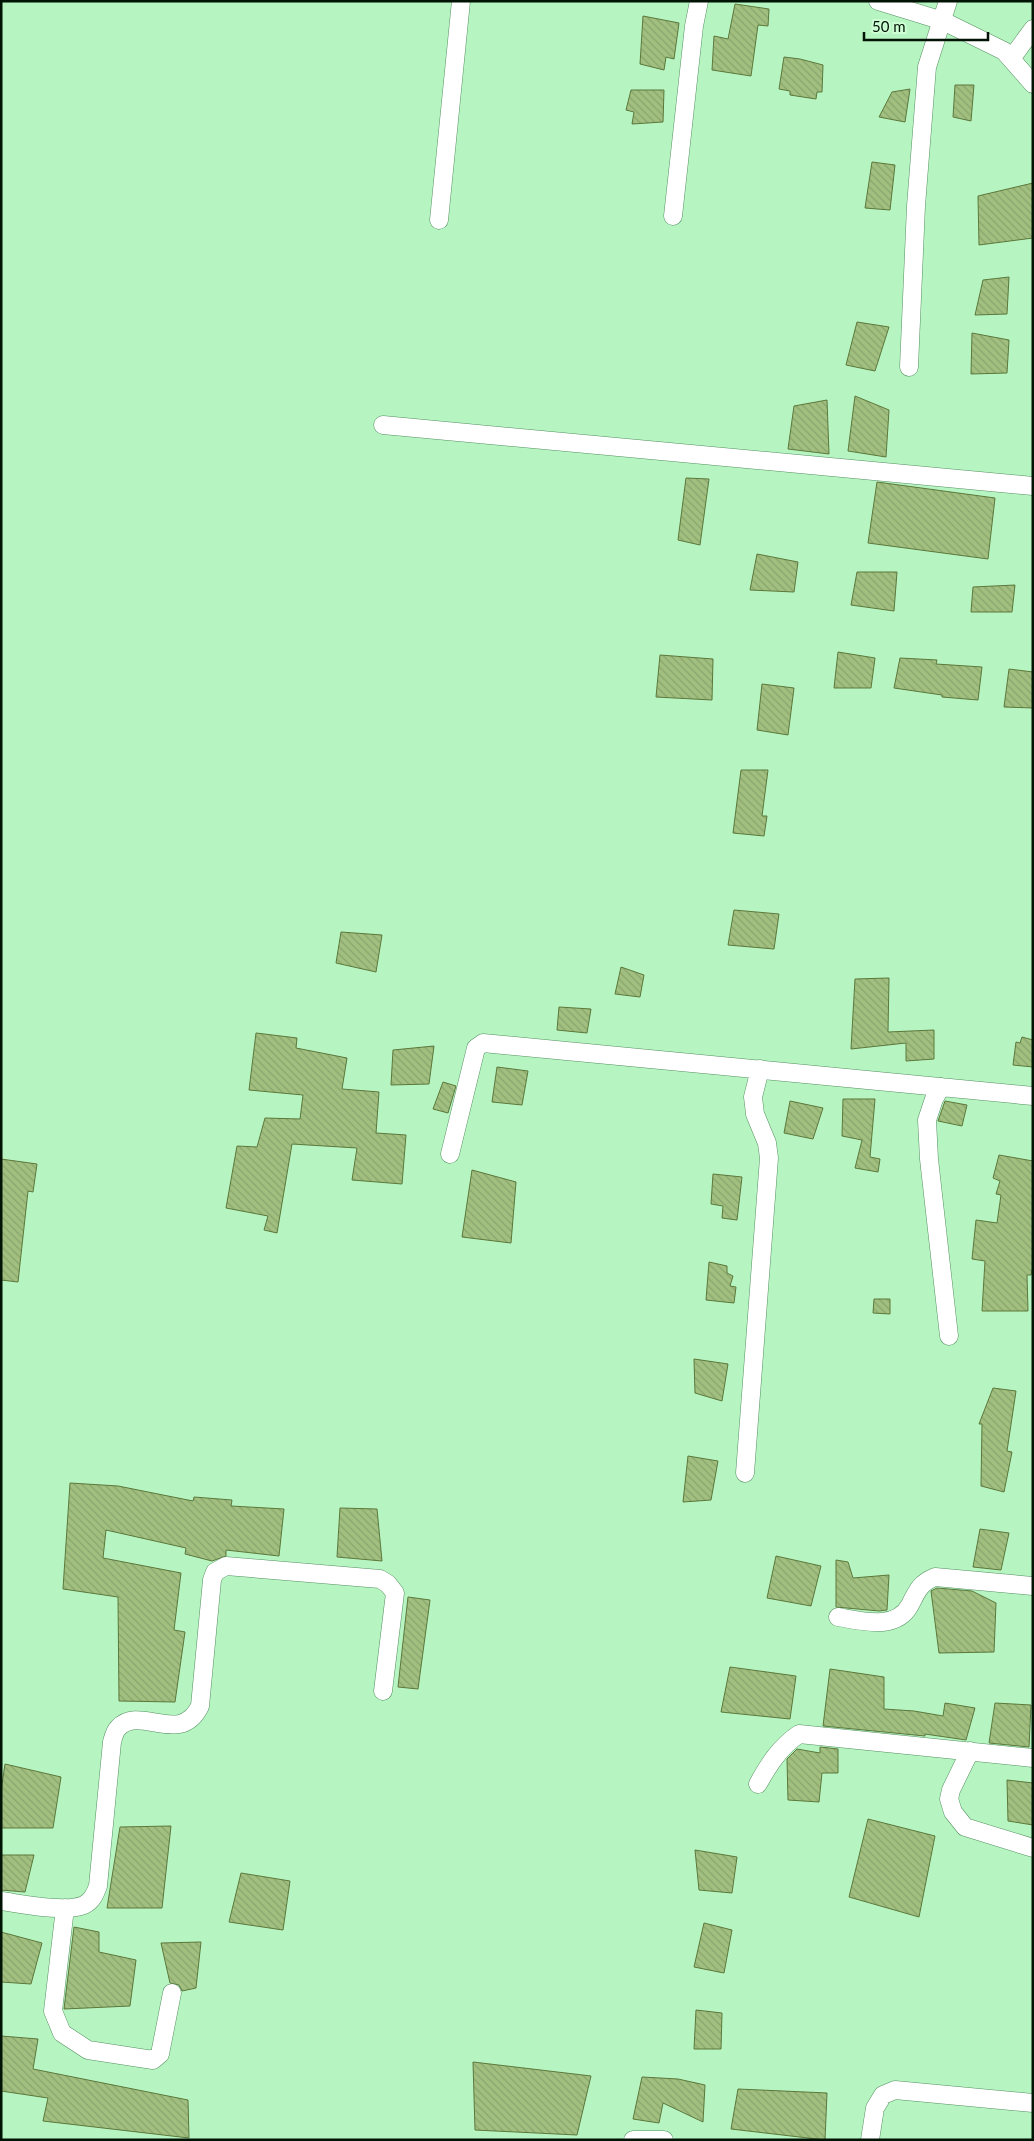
<svg xmlns="http://www.w3.org/2000/svg" width="1034" height="2141" viewBox="0 0 1034 2141" font-family="Lato,sans-serif">
<style>
.building{fill:url(#building-back-hatch);stroke:#5c783b}
.lines{fill:none;stroke-linecap:round;stroke-linejoin:round}
.minor-casing{stroke:#559061;stroke-width:19}
.minor{stroke:#fff;stroke-width:18}
</style>
<defs>
<pattern id="building-back-hatch" width="6" height="6" patternUnits="userSpaceOnUse" patternTransform="scale(1.25)"><rect width="6" height="6" fill="#a1c080"/><path d="M-1 5l2 2M0 0l6 6M5-1l2 2" fill="none" stroke="#89a46d"/></pattern>
</defs>
<rect width="100%" height="100%" fill="#b6f4c1"/>
<path class="building" d="M735,4L769,9L768,26L758,25L751,76L712,70L714,36L728,39Z
M643,16L679,23L674,59L666,57L664,70L640,64Z
M784,57L800,59L823,65L822,92H817L816,99L790,95V91L779,89Z
M955,85H974L971,121L953,117Z
M910,89L905,122L879,117L892,92Z
M631,90H664L663,122L632,124L634,112L626,110Z
M872,162L895,165L890,210L865,208Z
M1033,183V238L979,245L978,196Z
M1009,277L1007,314L975,315L983,280Z
M857,322L889,327L875,371L846,365Z
M972,333L1009,340L1007,373L971,374Z
M855,396L889,410L886,457L848,451Z
M827,400L829,454L788,449L794,406Z
M686,478L709,479L700,545L678,540Z
M877,482L995,498L988,559L868,543Z
M757,554L798,562L794,592L750,590Z
M857,572H897L894,611L851,605Z
M1015,585L1012,612H971L973,587Z
M838,652L875,658L871,688H834Z
M660,655L713,659L712,700L656,697Z
M900,658L937,660L936,664L982,667L978,700L942,697V695L894,688Z
M1009,669L1033,672V708L1004,707Z
M762,684L794,688L788,735L757,730Z
M741,770H768L762,816H767L764,836L733,833Z
M734,910L779,914L774,949L728,945Z
M341,932L382,935L376,972L336,963Z
M621,967L644,975L640,997L615,994Z
M889,978L888,1032L934,1030V1059L906,1061V1043L851,1049L855,979Z
M559,1007L591,1009L587,1033L557,1030Z
M256,1033L297,1038L296,1048L347,1058L342,1089L379,1092L376,1133L406,1135L402,1184L352,1180L357,1148L292,1144L277,1233L264,1230L268,1216L226,1208L237,1146L257,1147L265,1118L300,1119L303,1095L249,1090Z
M1022,1037L1033,1040V1067L1013,1065L1016,1042L1020,1043Z
M434,1046L429,1084L391,1085L393,1050Z
M497,1067L528,1071L522,1105L492,1102Z
M443,1082L456,1086L448,1113L433,1109Z
M843,1099H875L870,1157L880,1159L878,1172L855,1168L862,1140L842,1136Z
M790,1101L823,1108L813,1139L784,1133Z
M945,1101L967,1105L962,1126L938,1121Z
M999,1155L1033,1161V1266L1031,1275H1027L1028,1311H982L985,1261L972,1259L976,1220L997,1223L1001,1195L996,1194L1000,1181L993,1178Z
M1,1159L37,1164L33,1192L28,1191L18,1282L1,1280Z
M472,1170L516,1182L511,1243L462,1237Z
M713,1174L742,1177L737,1220L722,1218L723,1206L711,1204Z
M709,1262L727,1266V1273L733,1276L730,1286L736,1287L734,1303L706,1300Z
M874,1299H890V1314L873,1313Z
M694,1359L728,1364L722,1401L695,1393Z
M993,1388L1016,1391L1007,1451L1012,1452L1004,1492L981,1486L982,1424H979Z
M688,1456L718,1461L711,1500L683,1502Z
M70,1483L118,1486L193,1501L194,1497L232,1500L231,1506L284,1509L279,1556L226,1550V1556L212,1561L185,1554L186,1548L106,1530L103,1558L181,1573L174,1630L185,1632L175,1702L119,1701L118,1597L63,1589Z
M340,1508L377,1509L382,1561L337,1557Z
M980,1529L1009,1533L1001,1570L973,1567Z
M776,1556L821,1566L811,1606L767,1598Z
M836,1560L848,1562L853,1578L889,1575L887,1610L879,1611L836,1607Z
M937,1588L972,1591L996,1603L994,1652L939,1653L931,1591Z
M408,1597L430,1600L418,1689L398,1687Z
M730,1667L796,1676L790,1719L721,1712Z
M830,1669L884,1677V1709L914,1711L943,1716L945,1703L975,1708L966,1740L925,1734V1736L823,1726Z
M995,1703L1031,1705L1029,1747L989,1743Z
M820,1747L838,1749V1773H822L819,1802L788,1800L787,1759L797,1749L820,1753Z
M5,1764L61,1777L53,1828H1V1791Z
M1007,1780L1033,1783V1825L1008,1821Z
M868,1819L935,1836L919,1917L849,1897Z
M171,1826L162,1908H107L120,1827Z
M695,1850L737,1857L732,1893L699,1890Z
M1,1855H34L25,1892L1,1890Z
M241,1873L290,1881L283,1930L229,1922Z
M704,1923L732,1930L724,1973L694,1967Z
M74,1927L99,1932V1952L136,1960L130,2006L64,2009Z
M1,1932L42,1943L31,1984L1,1982Z
M201,1942L196,1988L182,1991L179,1985L170,1983L161,1943Z
M696,2010L722,2013L721,2049H694Z
M1,2036L38,2039L33,2069L188,2100L189,2138L43,2121L48,2098L1,2091Z
M473,2062L591,2076L577,2135L475,2130Z
M642,2077L678,2079L705,2085L703,2122L663,2103L659,2123L633,2119Z
M738,2089L827,2093L825,2140L731,2129Z"/>
<g class="lines">
<defs>
<path id="minor" d="M878,1L943,21L1004,51L1033,84
M1011,59L1033,29
M673,216L694,26L699,1
M439,220L461,1
M909,367L916,206L927,67L948,1
M383,425L1033,486
M941,1087L934,1099L927,1120L929,1159L949,1336
M450,1154L476,1048L483,1043L1033,1096
M745,1473L769,1158L767,1143L755,1114L753,1097L760,1069
M838,1617C862,1621 896,1631 910,1605C917,1591 920,1583 935,1577L1033,1586
M970,1751L951,1790L949,1799L953,1812L965,1827L1033,1848
M758,1784C769,1764 780,1747 799,1734L1033,1758
M1,1901C23,1904 64,1913 84,1905C92,1901 95,1894 98,1886L112,1742C113,1738 115,1731 118,1728C140,1704 180,1747 200,1706L212,1580L215,1572L226,1566L380,1579L388,1584L395,1593L383,1691
M65,1908L53,2011L62,2033L88,2050L153,2060L160,2054L172,1993
M633,2140H664
M870,2140L875,2108L883,2095L895,2090L1033,2103"/>
</defs>
<use href="#minor" class="minor-casing"/>
<use href="#minor" class="minor"/>
</g>
<rect width="1034" height="2141" fill="none" stroke="#001304" stroke-width="5"/>
<path d="M864 32v8h124v-8" fill="none" stroke="#001304" stroke-width="2.5"/>
<text x="872" y="32" font-size="15" fill="#001304" stroke="#cdfed4" stroke-width="4" paint-order="stroke">50 m</text>
</svg>
